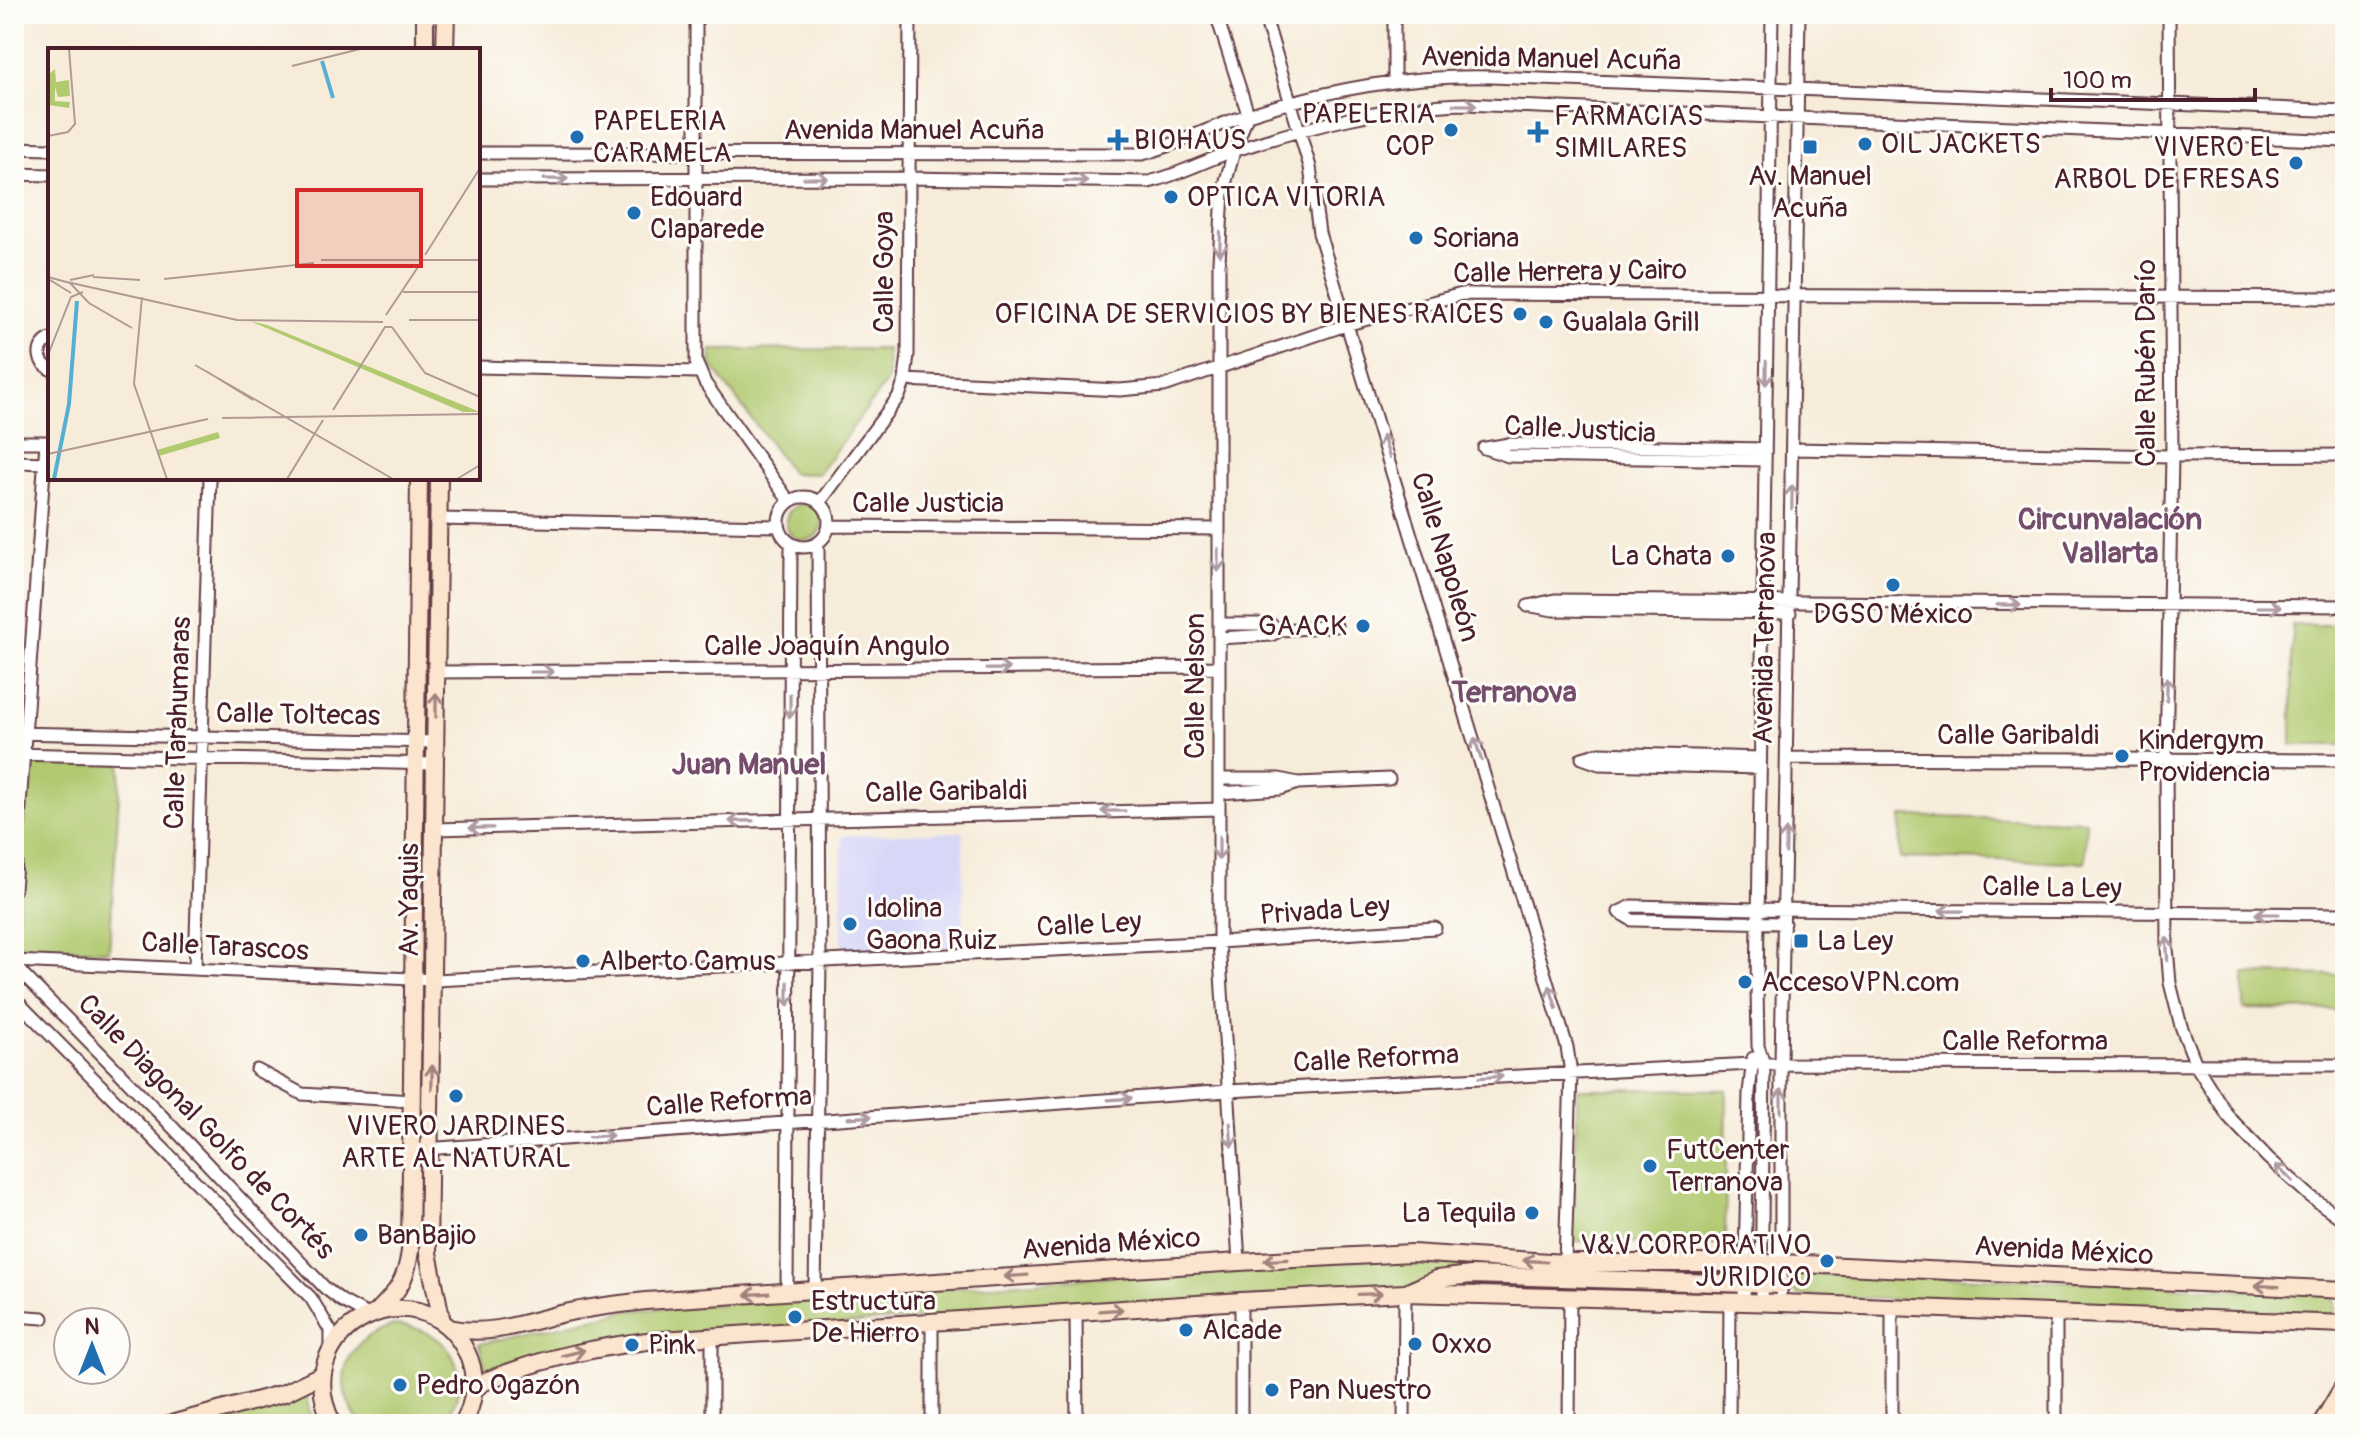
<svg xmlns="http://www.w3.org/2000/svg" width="2359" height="1438" viewBox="0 0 2359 1438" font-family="Pangolin,sans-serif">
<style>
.built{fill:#d7d7f8}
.green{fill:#b1c96f;stroke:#7e744d;stroke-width:2}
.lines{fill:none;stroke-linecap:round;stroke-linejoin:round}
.street-casing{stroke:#643e45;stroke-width:15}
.secondary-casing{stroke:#643e45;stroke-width:20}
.street{stroke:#fff;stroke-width:11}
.secondary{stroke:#fce5cf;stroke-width:16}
.oneway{stroke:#ae9aa0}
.oneway2{stroke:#a3827d}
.poi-dot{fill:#1f6fb2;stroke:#fdfcf7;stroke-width:3}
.labels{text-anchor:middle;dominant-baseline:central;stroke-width:6;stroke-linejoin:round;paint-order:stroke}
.street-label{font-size:28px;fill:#4a1f2b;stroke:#fdfcf7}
.poi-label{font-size:28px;fill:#4a1f2b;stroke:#fdfcf7;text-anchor:start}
.neighbourhood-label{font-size:30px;font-weight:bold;fill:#744c6c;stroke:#fdfcf7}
.inset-river{fill:none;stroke:#54afd2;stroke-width:4}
.inset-road{fill:none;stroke:#b29a94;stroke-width:2}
.view{fill:#d62828;fill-opacity:0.15;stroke:#d62828;stroke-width:4}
.inset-edge{fill:none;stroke:#4a1f2b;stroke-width:4}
</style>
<rect width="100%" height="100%" fill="#fdfcf7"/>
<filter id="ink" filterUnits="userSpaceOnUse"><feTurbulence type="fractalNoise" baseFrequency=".0125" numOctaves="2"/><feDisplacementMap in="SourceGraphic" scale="16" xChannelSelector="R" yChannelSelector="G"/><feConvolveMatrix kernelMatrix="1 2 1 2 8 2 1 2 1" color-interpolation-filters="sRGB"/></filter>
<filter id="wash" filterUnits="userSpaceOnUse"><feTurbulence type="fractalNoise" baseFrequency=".006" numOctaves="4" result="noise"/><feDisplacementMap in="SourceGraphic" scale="32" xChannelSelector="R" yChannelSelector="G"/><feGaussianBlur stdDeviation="1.8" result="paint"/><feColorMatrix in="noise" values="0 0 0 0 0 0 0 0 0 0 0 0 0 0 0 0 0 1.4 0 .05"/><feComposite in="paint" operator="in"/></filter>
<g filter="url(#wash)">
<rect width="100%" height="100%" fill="#f7ecda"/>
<path class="built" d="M963,832V947L842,951V836Z"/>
<path class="green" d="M887,349L888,380L818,474L792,473L712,366L711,350Z
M786 522a18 18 0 1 1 36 0a18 18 0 1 1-36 0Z
M2292,625H2345V745H2292Z
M28,758L121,764L109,951L16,945Z
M1901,816L2086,821L2085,862L1900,858Z
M2244,974L2345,975V1010L2244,1009Z
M1578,1089L1727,1090L1725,1244L1570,1241Z
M1380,1257L1513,1263V1273L1404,1290L876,1321L529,1359L486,1372L479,1344L627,1311Z
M1791,1273L2017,1279L2334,1294L2335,1314L1799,1296L1788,1285Z
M394,1325C452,1327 479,1378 442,1424H361C329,1382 344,1340 394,1325Z
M306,1393L313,1421L300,1424H179Z"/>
</g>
<g filter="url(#ink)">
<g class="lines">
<defs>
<path id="street" d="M696,14V362L705,383L789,501
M1216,14L1248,114L1234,151L1223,192L1219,262V942L1239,1262
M1264,14L1310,167L1319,233L1567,1047L1571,1073L1565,1263
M2169,14L2172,456L2166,759L2167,948L2170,983L2181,1026L2197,1067L2228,1116L2268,1158L2310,1196L2345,1221
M1394,82V14
M14,148L50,149
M478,153L1142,154C1180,144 1214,125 1251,114C1329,89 1411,75 1492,77L2345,111
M14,174L50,175
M478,179L908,178L1149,182C1179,175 1206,160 1236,150C1310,126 1387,106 1465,104L2345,141
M50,339C36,347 37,361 50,369
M478,367L698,372
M905,380L1120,390L1164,386L1349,324L1462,294L2345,298
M14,442H49
M1484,448L1508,456L1765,460
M1486,448L1509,444L1765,449
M1793,449L2172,456L2345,455
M14,462L49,463
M779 522a25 25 0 1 1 50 0a25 25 0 1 1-50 0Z
M820,502L899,396L905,380L908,354L910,14
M438,519L778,526
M829,526L1218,529
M1528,606L1555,600L2345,606
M1532,606L1553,610L1790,613
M1219,624H1270L1281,630L1336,626
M1219,638L1271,635L1281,630
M436,672L1218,667
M14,733L436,742
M14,754L435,764
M1582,758L1599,764L1760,768
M1582,758L1600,753L1760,758
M1787,758L2345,760
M1219,779H1279L1298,783
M1219,793L1280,789L1298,783L1389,779
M435,829L1219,809
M14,890L46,442
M1619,912L1632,906L1758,909L2345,914
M1619,912L1632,920L1784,923
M14,961L434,980L1219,942L1435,928
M14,965L162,1116L325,1288L342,1301L368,1315
M195,969L210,478
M14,998L311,1298L330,1330V1352
M257,1070L302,1094L412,1101
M411,1150L1228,1091L1752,1064L2345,1065
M815,1290L820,963L818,543
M1781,1291V1064L1799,14
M787,1292L791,544
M1744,1302L1749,1093L1753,1058
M1761,1303L1764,1064L1758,1046L1757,986L1772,14
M1892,1307V1424
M1076,1312L1077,1424
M14,1316L43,1318
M932,1321V1424
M712,1424V1336
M1241,1424V1301
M1404,1424L1405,1293
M1569,1424L1570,1297
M1729,1424L1730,1302
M2056,1424V1313"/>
<path id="secondary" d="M425,50V14
M445,50L446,14
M439,478L428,1253L442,1322
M1410,1291L1437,1279L1471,1275L1781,1285
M377,1312C398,1291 406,1281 410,1251L419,478
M449,1328C490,1337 526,1322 565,1313C592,1307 619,1304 646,1301L1239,1262L1412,1253L1565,1263H1781L2345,1290
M474,1389C486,1379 499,1376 513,1371C557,1355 601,1347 647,1341L1241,1301L1405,1293L1781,1303L2345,1324
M171,1424L284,1393L323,1374
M333,1424C283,1329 422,1260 467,1353C478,1376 475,1402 463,1424
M2321,1424L2345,1384"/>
</defs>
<use href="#street" class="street-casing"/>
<use href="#secondary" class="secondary-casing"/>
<use href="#street" class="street"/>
<use href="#secondary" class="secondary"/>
</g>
<defs><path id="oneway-shaft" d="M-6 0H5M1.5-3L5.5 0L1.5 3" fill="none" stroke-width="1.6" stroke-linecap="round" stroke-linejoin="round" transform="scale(2)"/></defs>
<g class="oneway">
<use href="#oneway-shaft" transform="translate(1465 105) rotate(1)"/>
<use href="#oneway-shaft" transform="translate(816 178)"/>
<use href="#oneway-shaft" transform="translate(556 179) rotate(-1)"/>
<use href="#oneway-shaft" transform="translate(1076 181) rotate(1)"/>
<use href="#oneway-shaft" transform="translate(1220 244) rotate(92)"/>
<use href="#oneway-shaft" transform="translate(1766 373) rotate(91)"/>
<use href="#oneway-shaft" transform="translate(1386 446) rotate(-107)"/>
<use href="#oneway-shaft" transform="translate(1792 497) rotate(-89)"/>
<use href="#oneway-shaft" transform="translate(1218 560) rotate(90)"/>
<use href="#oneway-shaft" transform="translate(2009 605) rotate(1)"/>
<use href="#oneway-shaft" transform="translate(2269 607)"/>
<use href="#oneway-shaft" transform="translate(998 669) rotate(-1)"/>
<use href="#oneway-shaft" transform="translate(542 672)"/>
<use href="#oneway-shaft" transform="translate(2167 689) rotate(-89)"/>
<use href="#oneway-shaft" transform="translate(790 706) rotate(90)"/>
<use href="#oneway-shaft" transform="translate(1478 749) rotate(-107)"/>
<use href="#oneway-shaft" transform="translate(1113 811) rotate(179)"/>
<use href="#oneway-shaft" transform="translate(741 821) rotate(179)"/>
<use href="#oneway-shaft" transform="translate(481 828) rotate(179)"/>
<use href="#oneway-shaft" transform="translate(1786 841) rotate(-89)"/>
<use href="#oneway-shaft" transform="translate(1219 848) rotate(90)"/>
<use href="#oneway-shaft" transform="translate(1951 911) rotate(-179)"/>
<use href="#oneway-shaft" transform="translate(2267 914) rotate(-180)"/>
<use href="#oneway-shaft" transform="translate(2167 949) rotate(-93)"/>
<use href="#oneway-shaft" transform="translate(788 994) rotate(90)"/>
<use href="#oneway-shaft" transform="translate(1553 997) rotate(-107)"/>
<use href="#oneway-shaft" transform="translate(1491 1077) rotate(-3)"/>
<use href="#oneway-shaft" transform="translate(1120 1099) rotate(-4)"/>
<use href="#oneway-shaft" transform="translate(1781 1101) rotate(-90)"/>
<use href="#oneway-shaft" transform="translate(860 1117) rotate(-4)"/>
<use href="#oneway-shaft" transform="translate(1231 1135) rotate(86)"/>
<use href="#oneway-shaft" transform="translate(601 1136) rotate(-4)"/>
<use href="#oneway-shaft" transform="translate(2284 1173) rotate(-138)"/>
</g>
<g class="oneway2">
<use href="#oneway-shaft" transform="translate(436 705) rotate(-90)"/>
<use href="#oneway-shaft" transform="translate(432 1077) rotate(-89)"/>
<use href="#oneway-shaft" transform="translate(1276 1260) rotate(177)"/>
<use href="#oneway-shaft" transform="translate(1535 1261) rotate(-176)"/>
<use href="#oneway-shaft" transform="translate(1016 1276) rotate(176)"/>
<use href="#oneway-shaft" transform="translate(2267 1286) rotate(-177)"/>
<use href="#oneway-shaft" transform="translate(757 1294) rotate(176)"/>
<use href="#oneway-shaft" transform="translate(1370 1294) rotate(-2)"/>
<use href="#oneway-shaft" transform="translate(1111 1310) rotate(-4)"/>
<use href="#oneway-shaft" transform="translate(573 1353) rotate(-14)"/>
</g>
</g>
<g class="poi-dot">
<circle cx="1451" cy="130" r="8"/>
<path d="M1534 120h8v8h8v8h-8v8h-8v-8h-8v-8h8z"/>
<circle cx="577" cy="137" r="8"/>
<path d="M1114 128h8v8h8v8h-8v8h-8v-8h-8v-8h8z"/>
<circle cx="1865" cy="144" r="8"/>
<rect x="1802" y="139" width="16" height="16" rx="4"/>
<circle cx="2296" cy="163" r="8"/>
<circle cx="1171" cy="197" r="8"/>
<circle cx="634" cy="213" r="8"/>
<circle cx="1416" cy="238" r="8"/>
<circle cx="1520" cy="314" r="8"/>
<circle cx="1546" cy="322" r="8"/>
<circle cx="1728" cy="556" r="8"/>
<circle cx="1893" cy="585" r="8"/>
<circle cx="1363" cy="626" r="8"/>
<circle cx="2122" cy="756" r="8"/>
<circle cx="850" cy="924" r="8"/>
<rect x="1793" y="933" width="16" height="16" rx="4"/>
<circle cx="583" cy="961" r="8"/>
<circle cx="1745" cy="982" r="8"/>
<circle cx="456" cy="1096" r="8"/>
<circle cx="1650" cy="1166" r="8"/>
<circle cx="1532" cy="1213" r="8"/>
<circle cx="361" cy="1235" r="8"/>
<circle cx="1827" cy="1261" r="8"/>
<circle cx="795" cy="1317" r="8"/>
<circle cx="1186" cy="1330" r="8"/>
<circle cx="1415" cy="1344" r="8"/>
<circle cx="632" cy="1345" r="8"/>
<circle cx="400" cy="1385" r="8"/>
<circle cx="1272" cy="1390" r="8"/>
</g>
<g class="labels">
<g class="street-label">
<text transform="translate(1551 59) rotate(1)">Avenida Manuel Acuña</text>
<text x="914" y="130">Avenida Manuel Acuña</text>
<text transform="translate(884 272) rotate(-90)">Calle Goya</text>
<text transform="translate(1570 272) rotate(-1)">Calle Herrera y Cairo</text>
<text transform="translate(2146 363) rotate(-90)">Calle Rubén Darío</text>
<text transform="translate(1580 430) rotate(3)">Calle Justicia</text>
<text x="928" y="503">Calle Justicia</text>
<text transform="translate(1445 557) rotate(73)">Calle Napoleón</text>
<text transform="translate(1765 638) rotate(-89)">Avenida Terranova</text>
<text x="827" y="646">Calle Joaquín Angulo</text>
<text transform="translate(1195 686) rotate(-90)">Calle Nelson</text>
<text transform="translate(298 715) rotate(1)">Calle Toltecas</text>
<text transform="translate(178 723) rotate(-88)">Calle Tarahumaras</text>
<text x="2018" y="735">Calle Garibaldi</text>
<text transform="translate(946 792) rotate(-1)">Calle Garibaldi</text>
<text transform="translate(2052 888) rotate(1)">Calle La Ley</text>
<text transform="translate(409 900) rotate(-90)">Av. Yaquis</text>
<text transform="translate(1325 911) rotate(-4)">Privada Ley</text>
<text transform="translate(1089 925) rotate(-3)">Calle Ley</text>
<text transform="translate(225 947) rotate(3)">Calle Tarascos</text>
<text x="2025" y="1041">Calle Reforma</text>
<text transform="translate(1376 1059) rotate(-3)">Calle Reforma</text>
<text transform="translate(729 1102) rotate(-4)">Calle Reforma</text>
<text transform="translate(206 1127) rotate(46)">Calle Diagonal Golfo de Cortés</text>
<text transform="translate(1111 1244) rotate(-4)">Avenida México</text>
<text transform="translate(2064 1251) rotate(3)">Avenida México</text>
</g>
<g class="poi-label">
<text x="1435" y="114" text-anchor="end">PAPELERIA<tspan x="1435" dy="32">COP</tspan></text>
<text x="1554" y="116">FARMACIAS<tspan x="1554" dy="32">SIMILARES</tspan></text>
<text x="593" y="121">PAPELERIA<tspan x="593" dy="32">CARAMELA</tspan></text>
<text x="1134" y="140">BIOHAUS</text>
<text x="1881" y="144">OIL JACKETS</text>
<text x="2280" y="147" text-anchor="end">VIVERO EL<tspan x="2280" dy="32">ARBOL DE FRESAS</tspan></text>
<text x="1810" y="176" text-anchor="middle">Av. Manuel<tspan x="1810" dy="32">Acuña</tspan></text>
<text x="650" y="197">Edouard<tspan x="650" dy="32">Claparede</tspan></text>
<text x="1187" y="197">OPTICA VITORIA</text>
<text x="1432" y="238">Soriana</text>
<text x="1504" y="314" text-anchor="end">OFICINA DE SERVICIOS BY BIENES RAICES</text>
<text x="1562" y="322">Gualala Grill</text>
<text x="1712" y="556" text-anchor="end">La Chata</text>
<text x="1893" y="614" text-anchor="middle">DGSO México</text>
<text x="1347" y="626" text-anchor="end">GAACK</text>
<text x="2138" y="740">Kindergym<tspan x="2138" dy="32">Providencia</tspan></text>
<text x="866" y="908">Idolina<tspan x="866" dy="32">Gaona Ruiz</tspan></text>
<text x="1817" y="941">La Ley</text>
<text x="599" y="961">Alberto Camus</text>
<text x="1761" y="982">AccesoVPN.com</text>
<text x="456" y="1126" text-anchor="middle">VIVERO JARDINES<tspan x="456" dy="32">ARTE AL NATURAL</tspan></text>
<text x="1666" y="1150">FutCenter<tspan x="1666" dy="32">Terranova</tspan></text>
<text x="1516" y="1213" text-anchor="end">La Tequila</text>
<text x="377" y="1235">BanBajio</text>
<text x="1811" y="1245" text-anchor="end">V&amp;V CORPORATIVO<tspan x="1811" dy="32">JURIDICO</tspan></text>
<text x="811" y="1301">Estructura<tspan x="811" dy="32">De Hierro</tspan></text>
<text x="1202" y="1330">Alcade</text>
<text x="1431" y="1344">Oxxo</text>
<text x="648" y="1345">Pink</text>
<text x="416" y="1385">Pedro Ogazón</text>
<text x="1288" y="1390">Pan Nuestro</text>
</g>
<g class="neighbourhood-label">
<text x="2110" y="519">Circunvalación<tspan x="2110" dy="34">Vallarta</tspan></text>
<text x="1514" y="692">Terranova</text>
<text x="749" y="764">Juan Manuel</text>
</g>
</g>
<g transform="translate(48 48)">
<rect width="432" height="432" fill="#f7ecda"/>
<path d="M7,21L8,34L21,32L22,48L10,49L7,39V53L22,54L21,60L0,57V27ZM202,273L219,277L432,364H415ZM170,384L172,390L111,408L109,402Z" fill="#b1c96f"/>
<path class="inset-river" d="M274,13L285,50M6,431L21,356L29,253"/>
<path class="inset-road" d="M244,18L312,1M0,88L20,84L27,76L21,1M377,207L432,120M273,212H432M0,229L22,235L41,255L84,280M45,229L92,232M116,231L266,215M2,232L23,245M22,232L46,227M19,234L189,272L335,274M355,244H432M94,249L86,336L119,431M338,267L374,213M361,272H432M344,279L377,325L432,349M0,307L23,249L35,244M147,317L345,431M158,323L205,352M285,362L337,279H344M174,370L432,366M0,406L160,371M239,431L275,372M409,431L432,417"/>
<path class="view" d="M249,142H373V218H249Z"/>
<rect width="432" height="432" class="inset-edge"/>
</g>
<rect width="2359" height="1438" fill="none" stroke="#fdfcf7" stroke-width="48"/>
<g transform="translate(92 1346)"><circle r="38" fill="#fdfcf7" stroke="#b5a4a5" stroke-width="2"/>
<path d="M0-6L14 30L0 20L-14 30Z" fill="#1f6fb2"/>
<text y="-12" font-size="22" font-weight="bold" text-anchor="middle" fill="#4a1f2b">N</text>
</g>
<path d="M2051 88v12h204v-12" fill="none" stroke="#4a1f2b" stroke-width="4"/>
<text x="2063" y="88" font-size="24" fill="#4a1f2b" stroke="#fdfcf7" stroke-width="6" paint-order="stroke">100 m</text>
</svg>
